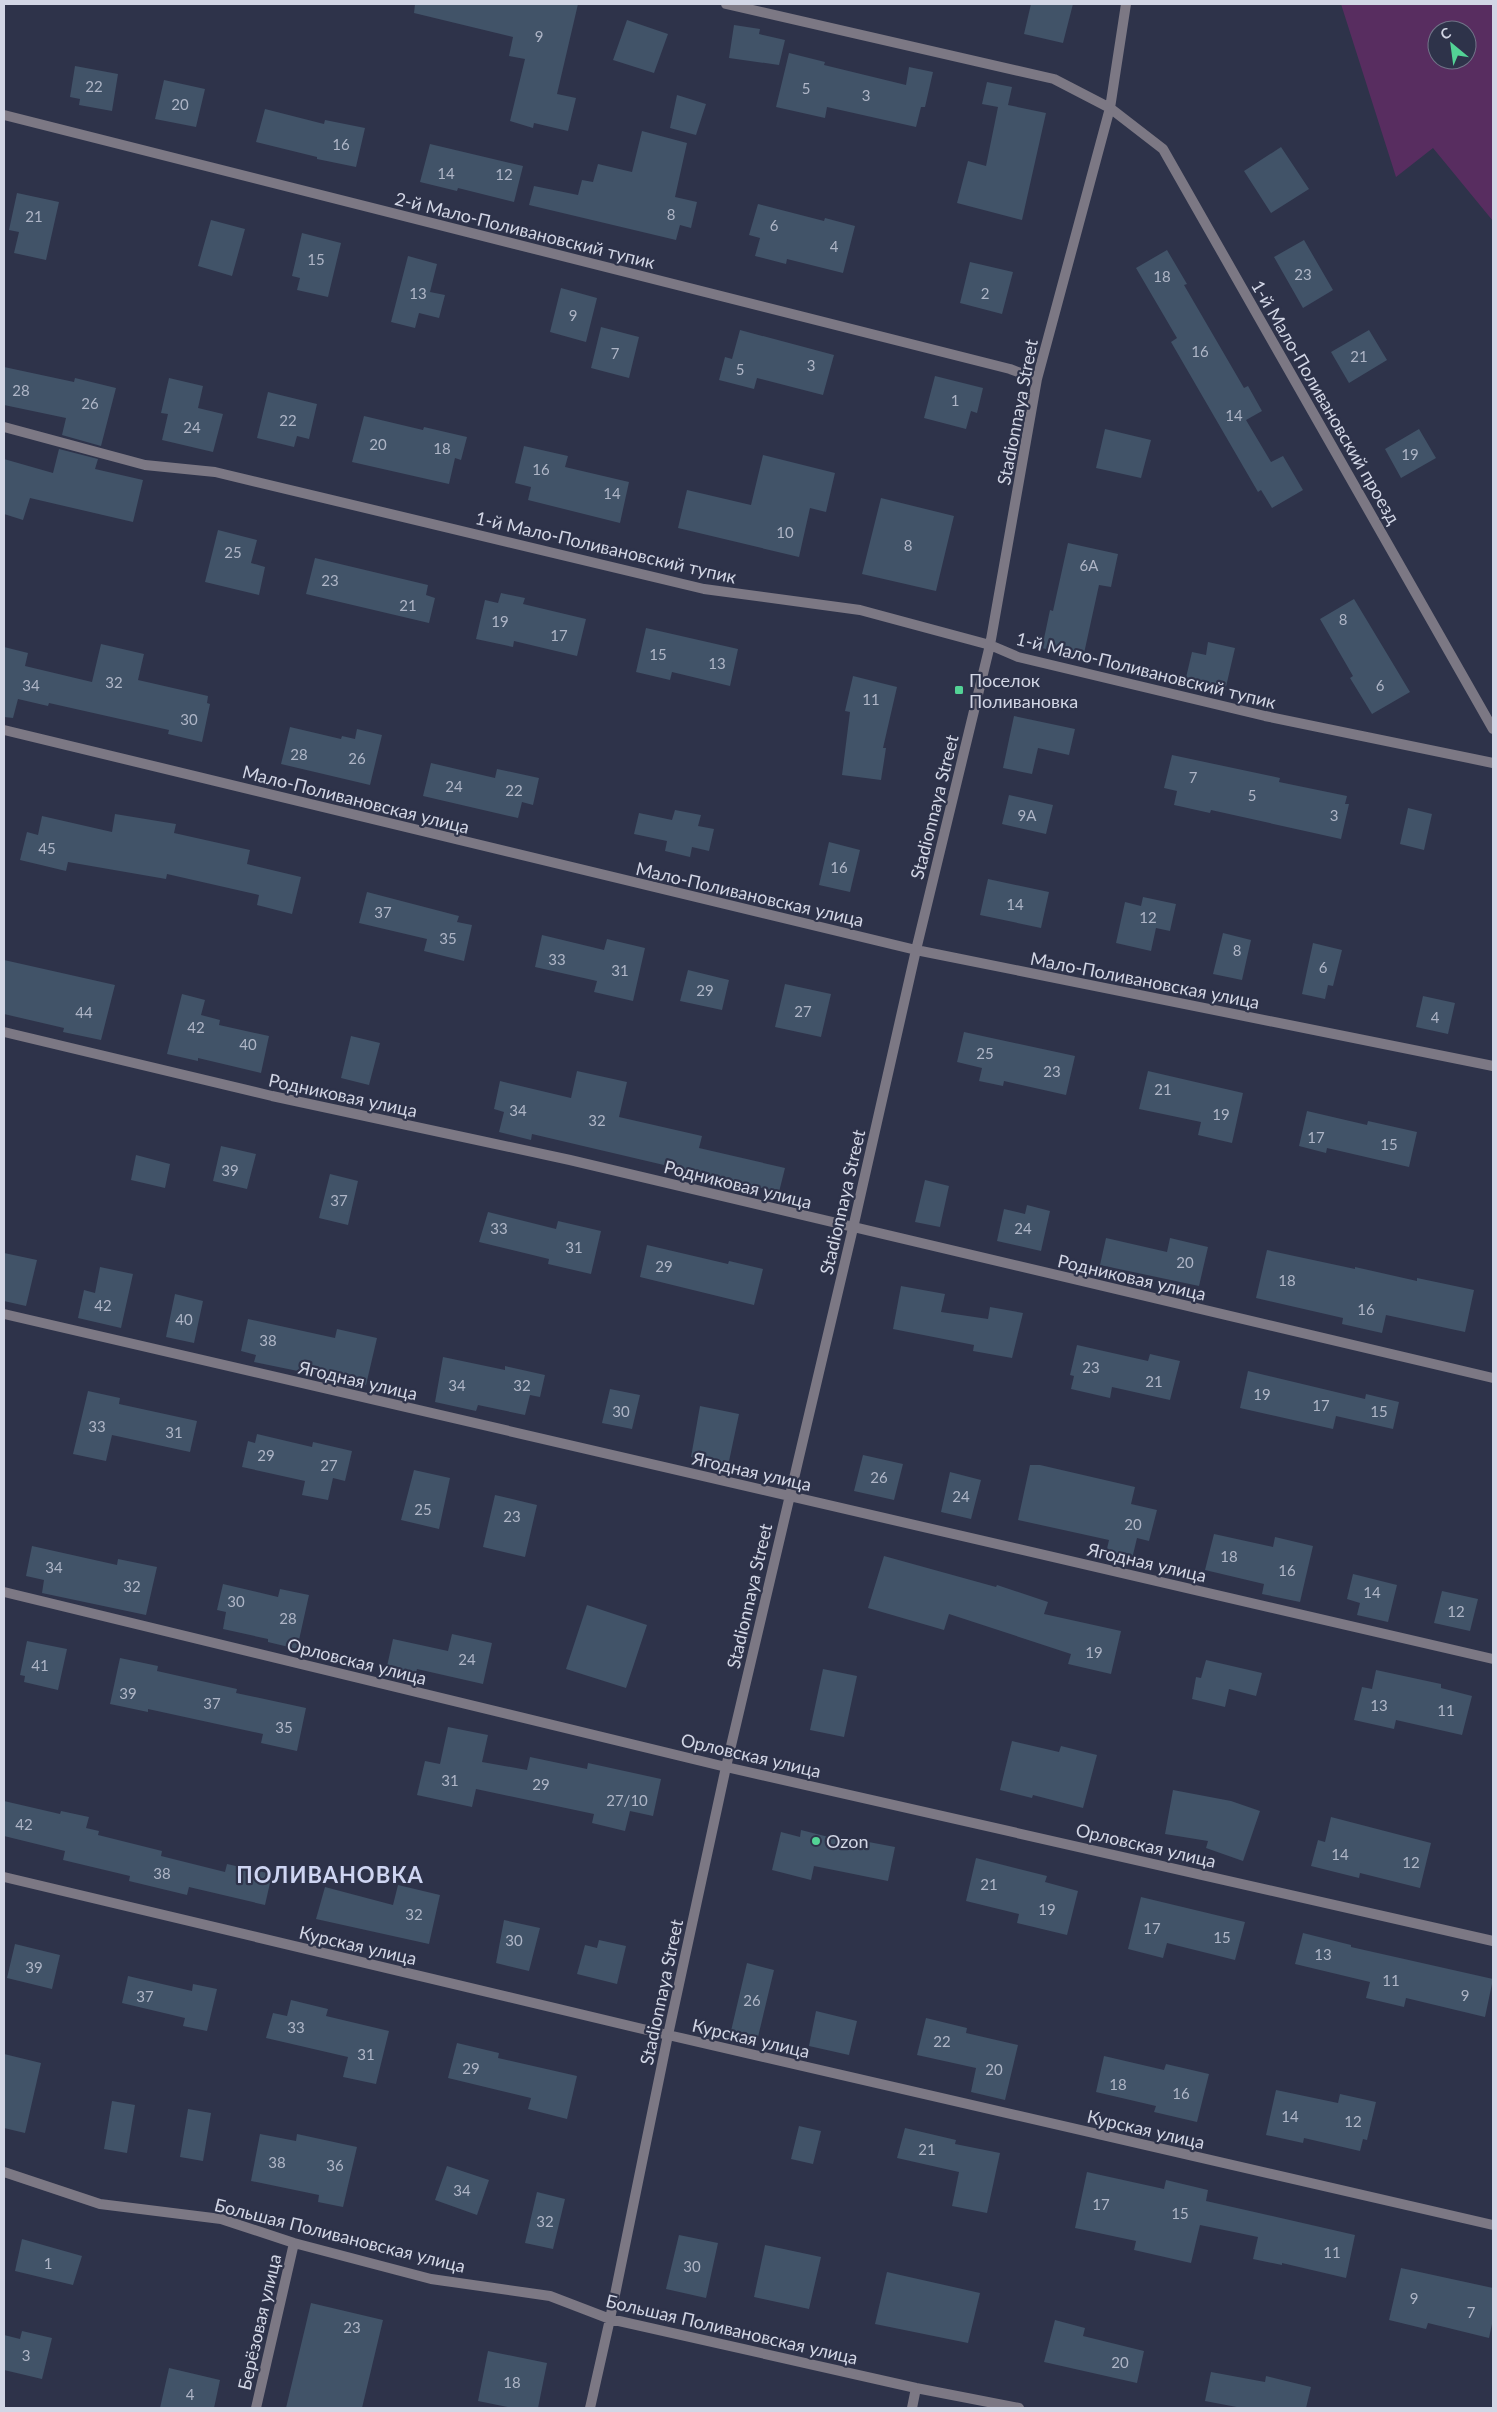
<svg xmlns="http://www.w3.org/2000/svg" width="1497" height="2412" viewBox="0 0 1497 2412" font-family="Lato,sans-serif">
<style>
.green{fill:#582d60;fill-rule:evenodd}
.building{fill:#415368}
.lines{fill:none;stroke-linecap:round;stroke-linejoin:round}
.minor{stroke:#7c7884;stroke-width:10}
.poi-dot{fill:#53d396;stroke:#2e334a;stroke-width:2}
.labels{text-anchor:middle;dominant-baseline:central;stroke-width:4.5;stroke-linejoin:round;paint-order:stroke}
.number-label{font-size:15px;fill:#aeb5c6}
.street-label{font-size:18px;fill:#d2d6e5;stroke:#2e334a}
.poi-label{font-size:18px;fill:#d2d6e5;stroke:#2e334a;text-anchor:start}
.district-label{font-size:22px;font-weight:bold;letter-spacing:1px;fill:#ced5f2;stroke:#2e334a}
</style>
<rect width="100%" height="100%" fill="#2e334a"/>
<path class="green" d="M1341,4H1493V221L1433,148L1396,177ZM1437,30H1467V60H1437Z"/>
<path class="building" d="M415,4H578L557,94L576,98L568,131L534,123L533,128L510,121L525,59L509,56L513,37L414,13Z
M1031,4H1073L1063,43L1024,34Z
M627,20L668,34L654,73L613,60Z
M734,25L760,29L759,34L785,40L779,65L729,58Z
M789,53L825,62L824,65L906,85L909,67L933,72L925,107H921L916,127L827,107L825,118L776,107Z
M75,66L118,74L112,111L79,105L80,99L70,97Z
M164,80L205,89L196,127L155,119Z
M987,82L1012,87L1008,105L1046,113L1022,220L957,203L968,161L986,166L998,107L982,104Z
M677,95L706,104L696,135L670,128Z
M265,109L324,124L325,120L365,128L356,167L317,159V157L256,142Z
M642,131L687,143L675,197L697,202L691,228L680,225L676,240L529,205L534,186L578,195L582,180L593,182L598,164L632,172Z
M430,144L523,166L514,202L458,188L457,191L420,182Z
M1281,147L1309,189L1271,213L1244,171Z
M17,193L59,202L46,260L14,253L19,232L9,230Z
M758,204L824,221L825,218L855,226L843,273L787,259L786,264L755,256L760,238L749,235Z
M211,220L245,229L232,276L198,266Z
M302,233L341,243L328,297L297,290L300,278L292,276Z
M1304,240L1333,290L1303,308L1274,257Z
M1167,250L1187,284L1184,285L1244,388L1248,386L1262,411L1246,420L1271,462L1283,456L1303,490L1272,508L1261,490L1258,492L1171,342L1177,338L1136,268Z
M408,256L437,264L430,292L445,295L439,318L419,313L415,328L391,322Z
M970,262L1013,272L1002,314L960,303Z
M561,288L597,298L586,342L550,332Z
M601,327L639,337L629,378L591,368Z
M740,330L834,355L823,395L757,378L754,389L719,380L725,357L732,359Z
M1369,330L1387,360L1349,383L1331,352Z
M4,367L74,382L75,378L116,388L101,446L62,435L66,418L4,405Z
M935,376L983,388L977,413L971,411L966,429L924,418Z
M169,378L203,386L198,408L223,414L213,452L162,440L168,414L161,413Z
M268,392L317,404L309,439L297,436L294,447L257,438Z
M364,416L423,430L424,427L467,437L461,460L455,458L449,484L352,462Z
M1105,429L1151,440L1141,478L1096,468Z
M1419,429L1436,458L1401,478L1385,449Z
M524,446L568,456L565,467L629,482L620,523L528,500L531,487L515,483Z
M59,449L98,459L95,469L143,480L133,522L30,498L23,520L4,514V459L53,473Z
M763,455L835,473L826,512L810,508L799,557L678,528L687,490L751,505Z
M881,498L954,516L936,591L862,574Z
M218,530L257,540L251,563L265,567L259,595L205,582Z
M1068,543L1118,554L1111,587L1099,585L1083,658L1042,648L1050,610L1053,611Z
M315,558L428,585L426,595L435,598L429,623L306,594Z
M501,593L525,598L523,604L586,619L577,656L514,641L513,647L476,639L485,600L498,603Z
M1354,599L1410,692L1372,714L1350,678L1353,676L1320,619Z
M646,628L738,649L730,686L672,672L670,680L636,672Z
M1208,642L1235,648L1225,691L1185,682L1192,652L1206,655Z
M101,644L144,654L138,680L208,696L207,703L210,704L202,742L168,734L169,730L49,703L48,706L18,699L13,718L4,717V647L28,653L25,666L92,682Z
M853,676L897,687L883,748H886L881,780L842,775L850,712L845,711Z
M1014,716L1075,729L1069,755L1038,748L1032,774L1003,768Z
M290,727L341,739L342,736L355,739L357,729L382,735L370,785L281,764Z
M1172,755L1280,778L1279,782L1347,796L1345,804H1349L1341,839L1211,810L1210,813L1174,805L1177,791L1164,788Z
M431,763L495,778L497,769L539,778L533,805L522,802L518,818L423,796Z
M1009,795L1053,805L1046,834L1002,824Z
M1408,808L1432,814L1424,850L1400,844Z
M675,810L701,815L698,826L714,829L709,851L692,847L690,857L665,851L667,841L634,834L639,813L672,820Z
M115,814L176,824L174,833L250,850L247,864L301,877L292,914L257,905L259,895L167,874L166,879L68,862L66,871L20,860L27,832L38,835L42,816L112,832Z
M829,842L860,850L850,892L819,885Z
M988,879L1049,892L1041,928L980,915Z
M367,892L459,916L457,922L472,925L464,961L424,951L427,939L359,923Z
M1143,897L1176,904L1170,931L1156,928L1151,951L1116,943L1125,902L1141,906Z
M1223,933L1251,940L1242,980L1213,974Z
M542,935L604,950L607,939L645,948L633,1001L594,992L597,981L535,967Z
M1313,943L1342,950L1333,986L1328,985L1325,999L1302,994Z
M4,960L115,985L101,1040L63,1032L64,1028L4,1014Z
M688,970L729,980L722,1010L680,1001Z
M785,984L831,994L821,1037L775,1027Z
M182,994L205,1000L201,1015L220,1020L219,1025L269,1036L261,1073L198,1058V1061L167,1054Z
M1423,996L1455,1003L1448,1034L1416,1027Z
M964,1032L1075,1056L1066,1095L1004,1081L1003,1086L979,1081L982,1068L957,1062Z
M351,1036L380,1043L369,1085L341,1078Z
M577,1071L627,1082L619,1117L702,1136L699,1148L785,1168L779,1192L532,1134L531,1140L499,1132L504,1112L494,1109L500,1081L571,1098Z
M1148,1071L1243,1093L1232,1143L1198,1135L1201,1122L1139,1109Z
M1307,1111L1367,1125L1368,1121L1417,1132L1409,1167L1327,1148L1326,1153L1299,1146Z
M221,1146L256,1154L247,1189L213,1181Z
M136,1155L170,1164L165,1188L131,1180Z
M330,1174L358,1181L348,1225L319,1218Z
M925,1180L949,1186L940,1227L915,1222Z
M1027,1205L1050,1211L1041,1251L997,1241L1004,1209L1025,1214Z
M488,1212L556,1229L558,1221L601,1231L591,1274L548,1264L549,1259L479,1242Z
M1106,1238L1167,1252L1170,1238L1208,1247L1199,1286L1100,1265Z
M647,1245L728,1264L729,1261L763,1269L754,1305L640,1277Z
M1267,1250L1355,1269V1267L1417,1281V1278L1474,1290L1465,1332L1386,1315L1382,1333L1342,1324L1343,1318L1256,1298Z
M4,1253L37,1260L26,1306L4,1301Z
M100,1267L133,1274L121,1328L78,1318L84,1290L95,1293Z
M901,1286L945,1294L941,1312L988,1319L990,1307L1023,1313L1012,1358L973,1351L974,1345L893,1329Z
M175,1294L203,1301L194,1343L166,1337Z
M248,1319L335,1338L337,1329L377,1338L366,1385L254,1362L256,1355L241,1351Z
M1077,1345L1148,1361L1150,1354L1180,1361L1170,1400L1112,1387L1110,1398L1071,1389L1074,1376L1070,1375Z
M443,1357L505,1370V1366L545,1375L540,1397L530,1395L525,1415L478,1405L476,1411L435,1402Z
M1248,1371L1365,1399L1366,1394L1399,1402L1393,1429L1336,1416L1333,1429L1240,1408Z
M610,1389L640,1395L632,1429L602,1423Z
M88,1391L120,1398L119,1404L197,1421L190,1452L112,1435L106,1461L73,1454Z
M700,1406L739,1414L728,1466L691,1457Z
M257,1434L312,1447L313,1442L352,1451L345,1481L333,1478L328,1500L302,1495L305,1481L242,1467L248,1441L255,1443Z
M863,1455L903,1464L894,1500L854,1491Z
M1030,1465H1040L1135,1487L1131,1504L1157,1510L1149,1541L1137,1538L1132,1559L1106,1553L1109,1540L1018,1520Z
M414,1470L450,1478L439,1529L401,1520Z
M950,1472L981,1480L971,1519L941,1512Z
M495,1495L537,1505L525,1557L483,1547Z
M1214,1534L1273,1547L1275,1537L1313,1546L1300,1602L1262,1594L1264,1584L1205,1570Z
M32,1546L117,1565L118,1559L157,1567L146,1615L42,1593L44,1580L26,1576Z
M884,1556L996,1587L997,1585L1048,1602L1044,1614L1121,1631L1111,1674L1068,1664L1071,1654L949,1614L944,1630L868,1608Z
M1353,1574L1397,1585L1388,1622L1357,1615L1360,1603L1347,1599Z
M223,1584L278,1597L280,1589L309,1595L297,1649L268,1642V1639L223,1629L226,1612L217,1610Z
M1442,1591L1478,1599L1470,1631L1434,1623Z
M587,1605L647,1625L626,1688L566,1669Z
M452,1634L492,1643L483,1684L417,1669L415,1677L386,1671L393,1639L448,1651Z
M27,1641L67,1649L58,1690L24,1682L25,1676L20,1675Z
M120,1658L158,1666L157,1671L237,1689L236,1693L306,1708L297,1751L261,1743L263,1734L148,1709V1712L110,1704Z
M1206,1660L1262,1673L1256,1696L1229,1689L1225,1707L1192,1699L1196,1677L1201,1678Z
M823,1669L857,1676L844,1737L810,1730Z
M1376,1670L1441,1684V1688L1472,1696L1462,1735L1396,1720L1394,1729L1354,1720L1362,1687L1372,1689Z
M448,1727L488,1735L482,1762L527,1770L530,1757L587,1769L588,1763L661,1779L653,1816L630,1811L625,1831L592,1823L594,1814L476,1789L472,1807L417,1795L425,1761L440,1764Z
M1012,1741L1059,1752L1061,1746L1097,1755L1083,1808L1033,1795L1032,1798L1000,1790Z
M1173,1790L1231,1801L1260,1811L1243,1861L1206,1848L1208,1841L1165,1834Z
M4,1801L60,1814L61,1811L89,1817L86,1828L99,1831L98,1835L162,1851L161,1856L225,1872L227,1864L272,1874L265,1905L189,1887L187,1895L129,1881L130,1876L63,1860L65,1851L4,1836Z
M1331,1817L1431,1843L1420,1888L1360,1873L1359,1878L1311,1866L1318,1840L1325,1842Z
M801,1830L856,1844L858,1840L895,1847L888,1881L814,1866L811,1880L772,1870L781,1832L800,1837Z
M976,1858L1047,1876L1045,1882L1078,1891L1067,1935L1017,1923L1019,1914L966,1901Z
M398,1885L440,1895L429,1944L316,1919L325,1887L393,1905Z
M1141,1897L1245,1922L1235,1960L1167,1943L1163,1958L1128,1949Z
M504,1920L540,1928L529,1971L496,1963Z
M1303,1933L1351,1945V1947L1493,1979L1485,2017L1406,1998L1404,2007L1366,1998L1370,1982L1295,1964Z
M599,1940L626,1946L617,1984L577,1974L585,1945L597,1948Z
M15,1944L60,1955L52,1989L7,1978Z
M747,1963L774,1970L758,2037L731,2031Z
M128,1976L192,1991L193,1984L217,1989L207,2031L183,2026L185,2018L122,2003Z
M291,2000L328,2009L326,2016L389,2031L376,2084L343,2077L348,2057L266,2038L273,2013L287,2016Z
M816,2011L857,2021L849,2055L809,2046Z
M926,2018L967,2028L966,2033L1018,2045L1005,2100L971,2092L976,2068L917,2055Z
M457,2043L499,2053L498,2058L577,2076L567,2119L528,2109L531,2098L448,2078Z
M4,2054L41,2063L25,2133L4,2128Z
M1104,2056L1164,2070L1166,2064L1209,2074L1197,2122L1154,2112L1156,2106L1096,2092Z
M1276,2090L1338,2103L1340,2094L1376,2102L1367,2140L1363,2139L1360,2151L1304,2138L1303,2143L1266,2135Z
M112,2101L135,2105L127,2153L104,2149Z
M188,2109L211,2113L203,2161L180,2157Z
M799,2126L821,2131L813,2164L791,2159Z
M905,2128L956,2140L955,2144L1000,2153L987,2213L952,2206L959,2172L897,2158Z
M260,2134L296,2141L297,2134L357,2147L343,2207L318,2202L319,2195L251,2181Z
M447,2166L489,2180L477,2215L435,2200Z
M1087,2172L1164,2189L1166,2180L1208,2190L1206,2201L1355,2235L1346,2278L1282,2263V2265L1253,2259L1258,2237L1200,2225L1191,2263L1134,2250L1136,2241L1075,2228Z
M537,2192L565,2199L553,2249L525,2243Z
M679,2235L718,2243L706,2298L666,2289Z
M22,2239L82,2256L73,2285L15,2271Z
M765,2245L821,2257L809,2309L754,2297Z
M1401,2268L1493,2288V2319L1489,2338L1428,2323L1426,2329L1389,2320Z
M887,2272L980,2293L968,2343L875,2324Z
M311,2303L383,2320L362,2408H286Z
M1055,2320L1085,2328L1083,2336L1144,2351L1137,2383L1044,2362Z
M22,2331L52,2338L42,2379L4,2370V2335L20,2339Z
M488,2351L547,2363L538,2408H512L478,2401Z
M169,2368L220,2380L214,2408H160Z
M1211,2372L1265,2382L1266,2376L1311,2387L1306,2408H1242L1205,2401Z"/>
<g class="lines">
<path class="minor" d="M726,4L1054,79L1110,108L1163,149L1493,729
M4,115L1010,369L1037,379
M4,427L145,465L215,472L704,589L860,610L990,645L1018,657L1265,716L1493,763
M4,730L916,950L1493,1066
M4,1032L272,1096L570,1160L1493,1378
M4,1314L1493,1659
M4,1592L726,1767L1493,1941
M4,1877L668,2035L1493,2225
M4,2172L100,2204L221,2219L294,2243L431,2279L550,2296L610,2319L916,2388L1019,2408
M256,2408L294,2243
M590,2408L610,2319L668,2035L726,1767L853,1228L916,950L990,645L1037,379L1110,108L1126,4
M912,2408L916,2388"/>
</g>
<g class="poi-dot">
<rect x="954" y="685" width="10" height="10" rx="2.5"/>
<circle cx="816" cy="1841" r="5"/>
</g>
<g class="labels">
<g class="number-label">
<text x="539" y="36">9</text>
<text x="94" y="86">22</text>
<text x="806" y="88">5</text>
<text x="866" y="95">3</text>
<text x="180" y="104">20</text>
<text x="341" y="144">16</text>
<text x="446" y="173">14</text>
<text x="504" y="174">12</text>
<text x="671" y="214">8</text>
<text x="34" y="216">21</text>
<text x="774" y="225">6</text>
<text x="834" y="246">4</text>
<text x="316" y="259">15</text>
<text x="1303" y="274">23</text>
<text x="1162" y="276">18</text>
<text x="418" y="293">13</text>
<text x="985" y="293">2</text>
<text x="573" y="315">9</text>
<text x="1200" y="351">16</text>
<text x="615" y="353">7</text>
<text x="1359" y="356">21</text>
<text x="811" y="365">3</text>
<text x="740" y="369">5</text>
<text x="21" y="390">28</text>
<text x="955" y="400">1</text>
<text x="90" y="403">26</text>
<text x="1234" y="415">14</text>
<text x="288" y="420">22</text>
<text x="192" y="427">24</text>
<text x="378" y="444">20</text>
<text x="442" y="448">18</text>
<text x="1410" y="454">19</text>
<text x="541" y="469">16</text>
<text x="612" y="493">14</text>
<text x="785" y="532">10</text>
<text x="908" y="545">8</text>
<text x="233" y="552">25</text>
<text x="1089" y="565">6А</text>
<text x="330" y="580">23</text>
<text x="408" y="605">21</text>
<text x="1343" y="619">8</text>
<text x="500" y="621">19</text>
<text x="559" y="635">17</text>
<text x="658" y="654">15</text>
<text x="717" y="663">13</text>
<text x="114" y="682">32</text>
<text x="31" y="685">34</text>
<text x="1380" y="685">6</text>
<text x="871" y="699">11</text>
<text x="189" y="719">30</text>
<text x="299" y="754">28</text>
<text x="357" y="758">26</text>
<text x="1193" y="777">7</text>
<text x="454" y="786">24</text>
<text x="514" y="790">22</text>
<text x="1252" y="795">5</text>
<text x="1027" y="815">9А</text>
<text x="1334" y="815">3</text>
<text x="47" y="848">45</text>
<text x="839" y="867">16</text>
<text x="1015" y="904">14</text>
<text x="383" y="912">37</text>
<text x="1148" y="917">12</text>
<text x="448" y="938">35</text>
<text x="1237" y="950">8</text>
<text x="557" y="959">33</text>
<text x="1323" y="967">6</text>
<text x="620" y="970">31</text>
<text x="705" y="990">29</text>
<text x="803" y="1011">27</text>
<text x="84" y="1012">44</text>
<text x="1435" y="1017">4</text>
<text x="196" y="1027">42</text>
<text x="248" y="1044">40</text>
<text x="985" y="1053">25</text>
<text x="1052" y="1071">23</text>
<text x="1163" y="1089">21</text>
<text x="518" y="1110">34</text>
<text x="1221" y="1114">19</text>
<text x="597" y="1120">32</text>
<text x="1316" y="1137">17</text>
<text x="1389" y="1144">15</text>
<text x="230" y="1170">39</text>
<text x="339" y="1200">37</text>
<text x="499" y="1228">33</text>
<text x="1023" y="1228">24</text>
<text x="574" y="1247">31</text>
<text x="1185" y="1262">20</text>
<text x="664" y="1266">29</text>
<text x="1287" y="1280">18</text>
<text x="103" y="1305">42</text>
<text x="1366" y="1309">16</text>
<text x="184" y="1319">40</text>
<text x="268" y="1340">38</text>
<text x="1091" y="1367">23</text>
<text x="1154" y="1381">21</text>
<text x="457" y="1385">34</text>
<text x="522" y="1385">32</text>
<text x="1262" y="1394">19</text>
<text x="1321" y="1405">17</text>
<text x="621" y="1411">30</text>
<text x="1379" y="1411">15</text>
<text x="97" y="1426">33</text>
<text x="174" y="1432">31</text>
<text x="266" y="1455">29</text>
<text x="329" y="1465">27</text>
<text x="879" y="1477">26</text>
<text x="961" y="1496">24</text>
<text x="423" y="1509">25</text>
<text x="512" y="1516">23</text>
<text x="1133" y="1524">20</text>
<text x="1229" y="1556">18</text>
<text x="54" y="1567">34</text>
<text x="1287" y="1570">16</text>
<text x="132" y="1586">32</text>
<text x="1372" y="1592">14</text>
<text x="236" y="1601">30</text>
<text x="1456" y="1611">12</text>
<text x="288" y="1618">28</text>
<text x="1094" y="1652">19</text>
<text x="467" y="1659">24</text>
<text x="40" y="1665">41</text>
<text x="128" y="1693">39</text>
<text x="212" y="1703">37</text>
<text x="1379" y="1705">13</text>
<text x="1446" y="1710">11</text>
<text x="284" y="1727">35</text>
<text x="450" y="1780">31</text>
<text x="541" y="1784">29</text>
<text x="627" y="1800">27/10</text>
<text x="24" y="1824">42</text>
<text x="1340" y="1854">14</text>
<text x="1411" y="1862">12</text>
<text x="162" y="1873">38</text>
<text x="989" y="1884">21</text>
<text x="1047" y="1909">19</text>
<text x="414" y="1914">32</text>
<text x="1152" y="1928">17</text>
<text x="1222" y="1937">15</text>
<text x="514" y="1940">30</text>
<text x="1323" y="1954">13</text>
<text x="34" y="1967">39</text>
<text x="1391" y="1980">11</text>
<text x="1465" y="1995">9</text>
<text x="145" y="1996">37</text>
<text x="752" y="2000">26</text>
<text x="296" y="2027">33</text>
<text x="942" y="2041">22</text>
<text x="366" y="2054">31</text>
<text x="471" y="2068">29</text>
<text x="994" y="2069">20</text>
<text x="1118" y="2084">18</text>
<text x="1181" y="2093">16</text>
<text x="1290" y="2116">14</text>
<text x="1353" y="2121">12</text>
<text x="927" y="2149">21</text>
<text x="277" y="2162">38</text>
<text x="335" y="2165">36</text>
<text x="462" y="2190">34</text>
<text x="1101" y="2204">17</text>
<text x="1180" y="2213">15</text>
<text x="545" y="2221">32</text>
<text x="1332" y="2252">11</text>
<text x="48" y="2263">1</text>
<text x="692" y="2266">30</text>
<text x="1414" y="2298">9</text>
<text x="1471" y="2312">7</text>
<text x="352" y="2327">23</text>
<text x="26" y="2355">3</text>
<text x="1120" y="2362">20</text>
<text x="512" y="2382">18</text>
<text x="190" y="2394">4</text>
</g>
<g class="street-label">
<text transform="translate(525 230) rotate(14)">2-й Мало-Поливановский тупик</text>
<text transform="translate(1326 402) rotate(60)">1-й Мало-Поливановский проезд</text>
<text transform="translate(1017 412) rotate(-79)">Stadionnaya Street</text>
<text transform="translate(606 547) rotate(13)">1-й Мало-Поливановский тупик</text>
<text transform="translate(1146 670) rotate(14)">1-й Мало-Поливановский тупик</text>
<text transform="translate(356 799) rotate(14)">Мало-Поливановская улица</text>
<text transform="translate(934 807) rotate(-76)">Stadionnaya Street</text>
<text transform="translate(750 894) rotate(13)">Мало-Поливановская улица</text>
<text transform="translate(1145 980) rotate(11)">Мало-Поливановская улица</text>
<text transform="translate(343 1095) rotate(12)">Родниковая улица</text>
<text transform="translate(738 1184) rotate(14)">Родниковая улица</text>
<text transform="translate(842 1202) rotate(-77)">Stadionnaya Street</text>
<text transform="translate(1132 1277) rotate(13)">Родниковая улица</text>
<text transform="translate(358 1380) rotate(13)">Ягодная улица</text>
<text transform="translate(752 1471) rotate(13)">Ягодная улица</text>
<text transform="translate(1147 1562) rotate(13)">Ягодная улица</text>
<text transform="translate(749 1596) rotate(-77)">Stadionnaya Street</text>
<text transform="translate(357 1661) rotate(14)">Орловская улица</text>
<text transform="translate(751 1755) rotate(13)">Орловская улица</text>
<text transform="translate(1146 1845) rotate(13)">Орловская улица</text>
<text transform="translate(358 1945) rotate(13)">Курская улица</text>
<text transform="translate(661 1992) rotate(-78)">Stadionnaya Street</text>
<text transform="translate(751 2038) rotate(13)">Курская улица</text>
<text transform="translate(1146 2129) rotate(13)">Курская улица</text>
<text transform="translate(340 2235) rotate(14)">Большая Поливановская улица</text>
<text transform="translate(259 2322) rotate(-77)">Берёзовая улица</text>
<text transform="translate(732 2329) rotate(13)">Большая Поливановская улица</text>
</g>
<g class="poi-label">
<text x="969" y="680">Поселок<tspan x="969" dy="21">Поливановка</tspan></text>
<text x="826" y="1841">Ozon</text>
</g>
<g class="district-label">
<text x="330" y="1874">ПОЛИВАНОВКА</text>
</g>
</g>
<rect width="1497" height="2412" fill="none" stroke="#d2d6e5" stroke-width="10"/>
<g transform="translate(1452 45) rotate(331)"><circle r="24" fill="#2e334a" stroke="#707488"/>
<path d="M0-4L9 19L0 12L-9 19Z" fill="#53d396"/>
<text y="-8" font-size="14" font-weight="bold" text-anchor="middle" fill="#d2d6e5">С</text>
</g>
</svg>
